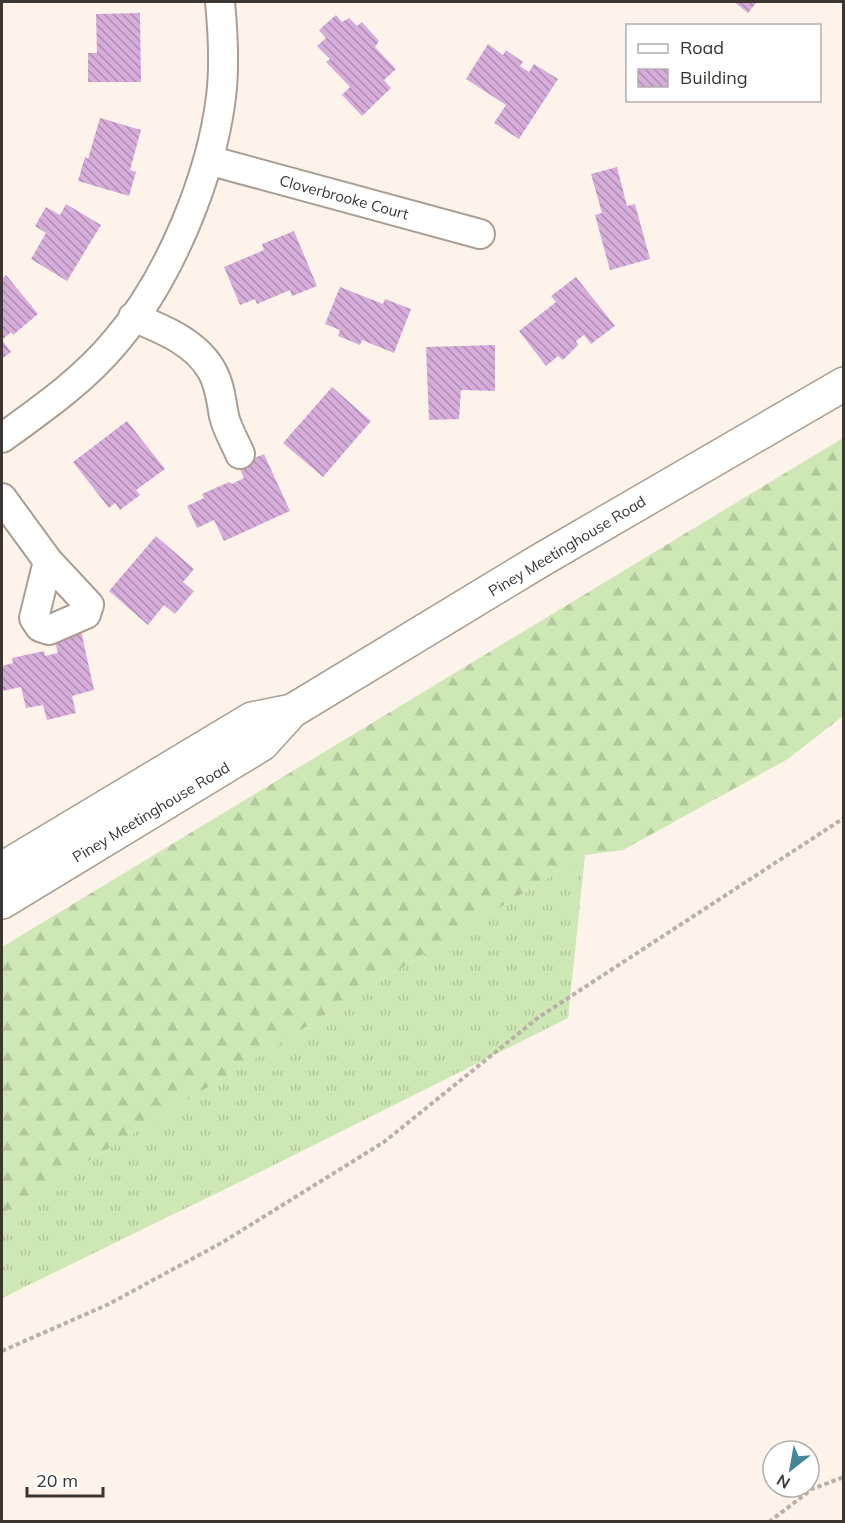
<svg xmlns="http://www.w3.org/2000/svg" width="845" height="1523" viewBox="0 0 845 1523" font-family="Mulish,sans-serif">
<style>
.grass{fill:url(#grass-tufts)}
.forest{fill:url(#forest-firs)}
.building{fill:url(#building-back-hatch)}
.lines{fill:none;stroke-linecap:round;stroke-linejoin:round}
.minor-casing{stroke:#ab9e94;stroke-width:32}
.major-casing{stroke:#ab9e94;stroke-width:36}
.path{stroke:#b9b0a9;stroke-width:4;stroke-dasharray:4.5 3;stroke-linecap:butt}
.minor{stroke:#fff;stroke-width:28}
.major{stroke:#fff;stroke-width:33}
.labels{text-anchor:middle;dominant-baseline:central;stroke-width:4.5;stroke-linejoin:round;paint-order:stroke}
.street-label{font-size:15px;fill:#3b3632;stroke:#fff}
</style>
<defs>
<pattern id="grass-tufts" width="24" height="20" patternUnits="userSpaceOnUse" patternTransform="scale(1.5)"><rect width="24" height="20" fill="#cde7b5"/><path d="M3 7l-1-3M5 7V3M7 7l1-3M15 17l-1-3M17 17v-4M19 17l1-3" fill="none" stroke="#b1c79c"/></pattern>
<pattern id="forest-firs" width="22" height="20" patternUnits="userSpaceOnUse" patternTransform="scale(1.5)"><rect width="22" height="20" fill="#cde7b5"/><path d="M5 1l3.5 6h-7zM16 11l3.5 6h-7z" fill="#b1c79c"/></pattern>
<pattern id="building-back-hatch" width="6" height="6" patternUnits="userSpaceOnUse" patternTransform="scale(1.5)"><rect width="6" height="6" fill="#d6acda"/><path d="M-1 5l2 2M0 0l6 6M5-1l2 2" fill="none" stroke="#af8db1"/></pattern>
</defs>
<rect width="100%" height="100%" fill="#fef3ea"/>
<path class="grass" d="M585,855L568,1018L260,1172L2,1298V1214Z"/>
<path class="forest" d="M843,438V716L788,759L623,850L585,855L2,1214V947Z"/>
<path class="building" d="M734,2H757L748,13Z
M140,13L141,82H88V53H97L96,14Z
M336,15L342,22L349,18L357,26L362,22L379,41L375,47L396,69L384,80L391,88L362,116L342,95L350,87L326,62L330,59L317,46L326,38L319,30Z
M488,44L503,55L506,50L523,62L520,66L529,72L534,64L558,79L519,139L494,123L506,105L466,79Z
M100,118L141,130L130,170L136,172L129,196L78,181L85,157L88,159Z
M617,167L627,206L635,204L650,259L610,270L595,215L602,213L591,174Z
M66,204L101,225L67,281L31,259L46,233L35,226L46,207L60,215Z
M294,231L317,286L292,296L290,290L257,304L255,299L240,305L224,267L264,250L262,244Z
M6,275L38,314L13,335L11,332L2,340V279Z
M576,277L615,326L591,344L584,335L576,341L578,345L563,360L558,356L546,366L519,331L556,302L551,296Z
M340,287L383,304L385,299L411,309L394,353L362,340L360,345L338,336L340,330L325,324Z
M2,340L11,352L2,359Z
M495,345V391L461,390L459,419L429,420L426,347Z
M332,387L371,421L323,477L283,443Z
M127,421L165,469L136,490L140,495L120,510L115,503L109,508L73,462Z
M264,454L290,511L224,541L214,520L197,528L187,506L204,498L202,494L229,482L232,484L244,478L238,465Z
M156,536L194,569L183,582L194,591L175,614L164,605L148,625L109,591Z
M81,631L94,690L72,696L76,713L47,720L43,705L26,708L21,687L2,691V666L13,663L12,658L44,651L45,656L58,653L54,638Z"/>
<g class="lines">
<defs>
<path id="minor" d="M208,160L480,234
M133,317C162,329 196,342 212,371C220,385 221,400 224,416C227,429 235,442 240,454
M2,438C42,409 84,380 116,341C169,279 211,178 221,97C225,65 223,33 220,2
M2,498L48,561L89,605L86,614L49,630L40,627L34,618L48,561"/>
<path id="major" d="M2,869L252,719L292,711
M2,902L262,744L292,711L541,560L844,384"/>
</defs>
<use href="#minor" class="minor-casing"/>
<use href="#major" class="major-casing"/>
<path class="path" d="M2,1351L109,1304L223,1242L384,1142L539,1017L844,818
M769,1522L812,1489L844,1477"/>
<use href="#minor" class="minor"/>
<use href="#major" class="major"/>
</g>
<g class="labels">
<g class="street-label">
<text transform="translate(344 197) rotate(15)">Cloverbrooke Court</text>
<text transform="translate(567 546) rotate(-31)">Piney Meetinghouse Road</text>
<text transform="translate(151 812) rotate(-31)">Piney Meetinghouse Road</text>
</g>
</g>
<rect width="845" height="1523" fill="none" stroke="#3b3632" stroke-width="6"/>
<rect x="626" y="24" width="195" height="78" fill="#ffffff" stroke="#b1afad" stroke-width="1.5"/>
<rect x="638" y="44" width="30" height="9" fill="#ffffff" stroke="#b1afad" stroke-width="1.5"/>
<text x="680" y="54" font-size="18" fill="#3b3632">Road</text>
<rect x="638" y="69" width="30" height="18" fill="url(#building-back-hatch)" stroke="#b1afad" stroke-width="1.5"/>
<text x="680" y="84" font-size="18" fill="#3b3632">Building</text>
<g transform="translate(791 1469) rotate(211)"><circle r="28" fill="#ffffff" stroke="#b1afad" stroke-width="1.5"/>
<path d="M0-4.5L10 22L0 15L-10 22Z" fill="#458699"/>
<text y="-9" font-size="16" font-weight="bold" text-anchor="middle" fill="#3b3632">N</text>
</g>
<path d="M27 1487v9h76v-9" fill="none" stroke="#3b3632" stroke-width="3"/>
<text x="36" y="1487" font-size="18" fill="#3b3632" stroke="#ffffff" stroke-width="4.5" paint-order="stroke">20 m</text>
</svg>
